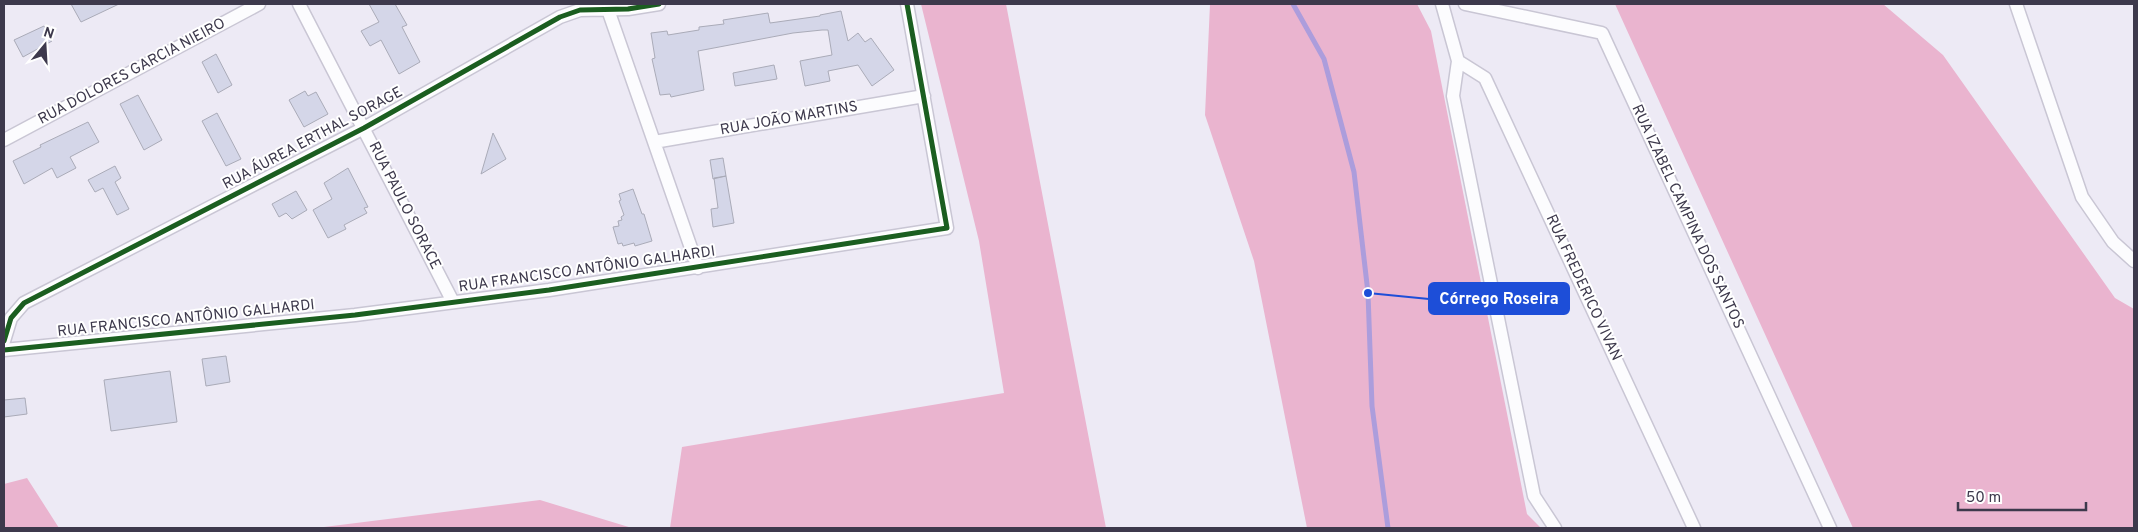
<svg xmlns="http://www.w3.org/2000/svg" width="2138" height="532" viewBox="0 0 2138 532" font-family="Overpass,sans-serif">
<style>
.forest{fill:#eab4cf}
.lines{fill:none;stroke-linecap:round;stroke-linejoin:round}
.stream{stroke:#ac9ddc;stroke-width:5}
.building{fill:#d4d6e8;stroke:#aaabb8}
.street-casing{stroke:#c9c6d4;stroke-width:15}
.street{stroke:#fcfcfe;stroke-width:12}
.cycleway-casing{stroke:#fff;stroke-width:8}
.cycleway{stroke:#1b5e20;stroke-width:5}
.labels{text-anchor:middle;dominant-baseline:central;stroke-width:4;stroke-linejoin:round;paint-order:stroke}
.street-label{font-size:15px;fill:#3d394c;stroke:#fff}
.leader{fill:none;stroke:#1d4ed8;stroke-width:2}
.callout-dot{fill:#1d4ed8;stroke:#fff;stroke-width:2}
.callout{fill:#1d4ed8;stroke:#1d4ed8;stroke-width:2}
.callout-label{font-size:16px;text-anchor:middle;font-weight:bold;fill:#fff}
</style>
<rect width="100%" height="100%" fill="#edeaf5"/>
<path class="forest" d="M921,4H1006L1106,528H670L682,447L1004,393L979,241Z
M1210,4H1417L1431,31L1527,514L1541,528H1307L1254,261L1205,115Z
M1615,4H1883L1943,55L2115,298L2134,309V528H1853Z
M27,478L59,528H4V484Z
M540,500L632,528H316Z"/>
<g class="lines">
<path class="stream" d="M1293,4L1324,59L1354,172L1368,293L1372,406L1388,528"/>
</g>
<path class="building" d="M71,4H119L81,22Z
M369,4H395L407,25L402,27L420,62L399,74L381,40L370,46L361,31L379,22Z
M841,11L848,41L858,33L865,42L871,38L894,70L872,86L858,65L828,71L830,81L805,86L800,61L832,55L828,30H822L793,33L698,51L704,90L671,97L670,94L660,95L652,59L655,58L651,33L667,31L668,35L699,30V27L724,24L723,20L768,13L770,23L820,16V15Z
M44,26L52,41L23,57L14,40Z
M216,54L232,85L218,93L202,62Z
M774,65L777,79L735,86L733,73Z
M305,91L308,96L316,92L328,114L304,127L289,100Z
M138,95L162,140L144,150L120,104Z
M217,113L241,159L226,166L202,121Z
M88,122L99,142L70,157L76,168L57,178L52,168L24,184L13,161L41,147L40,145Z
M493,133L506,159L481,174Z
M723,158L726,176L713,179L710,160Z
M115,166L121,178L115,182L129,209L117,215L103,188L95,192L88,180Z
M348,168L368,207L364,208L367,213L344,225L346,229L328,238L313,210L332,199L324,183Z
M726,176L734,223L713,227L711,209L718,208L714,178Z
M633,189L642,214H644L652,241L635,246L634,243L623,246L622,243L618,244L613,227L619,226L618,221L622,220L621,217L624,215L619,201L621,200L619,194Z
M296,191L307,210L292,219L286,213L279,217L272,204Z
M226,356L230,382L206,386L202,359Z
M170,371L177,422L111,431L104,380Z
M25,398L27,414L4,417V400Z"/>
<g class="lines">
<defs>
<path id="street" d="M299,4L453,302
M606,4L698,268
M1442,4L1458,61L1453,96L1534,496L1555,528
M1465,4L1602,33L1830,528
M2016,4L2082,197L2113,242L2134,261
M1458,61L1485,78L1694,528
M4,140L259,4
M654,142L924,96
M4,341L11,318L24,303L364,128L560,17L580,10L628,9L659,4
M4,350L355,315L549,290L947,228L907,4"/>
</defs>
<use href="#street" class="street-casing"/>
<use href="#street" class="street"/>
<defs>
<path id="cycleway" d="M4,341L11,318L24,303L364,128L560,17L580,10L628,9L659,4
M4,350L355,315L549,290L947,228L907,4"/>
</defs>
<use href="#cycleway" class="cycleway-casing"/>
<use href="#cycleway" class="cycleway"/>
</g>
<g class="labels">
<g class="street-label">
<text transform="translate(132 72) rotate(-28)">RUA DOLORES GARCIA NIEIRO</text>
<text transform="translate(789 119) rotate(-10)">RUA JOÃO MARTINS</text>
<text transform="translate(313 139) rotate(-28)">RUA ÁUREA ERTHAL SORAGE</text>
<text transform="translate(404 206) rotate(63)">RUA PAULO SORACE</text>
<text transform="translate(1687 217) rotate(65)">RUA IZABEL CAMPINA DOS SANTOS</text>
<text transform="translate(587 270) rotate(-8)">RUA FRANCISCO ANTÔNIO GALHARDI</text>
<text transform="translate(1583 288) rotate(65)">RUA FREDERICO VIVAN</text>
<text transform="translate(186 319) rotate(-6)">RUA FRANCISCO ANTÔNIO GALHARDI</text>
</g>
</g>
<path class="leader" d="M1368 293L1429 299"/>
<circle class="callout-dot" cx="1368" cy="293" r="5"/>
<rect class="callout" x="1429" y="283" width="140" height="31" rx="5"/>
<g class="callout-label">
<text x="1499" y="304">Córrego Roseira</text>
</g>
<rect width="2138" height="532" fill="none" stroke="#3d394c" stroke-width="10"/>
<g transform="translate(45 45) rotate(18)" stroke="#ffffff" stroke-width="4" paint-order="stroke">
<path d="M0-4L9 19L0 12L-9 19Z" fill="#3d394c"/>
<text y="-8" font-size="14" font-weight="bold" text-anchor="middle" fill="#3d394c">N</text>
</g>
<path d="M1958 502v8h128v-8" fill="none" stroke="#3d394c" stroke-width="2.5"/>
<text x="1966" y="502" font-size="15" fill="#3d394c" stroke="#ffffff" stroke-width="4" paint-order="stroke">50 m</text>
</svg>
